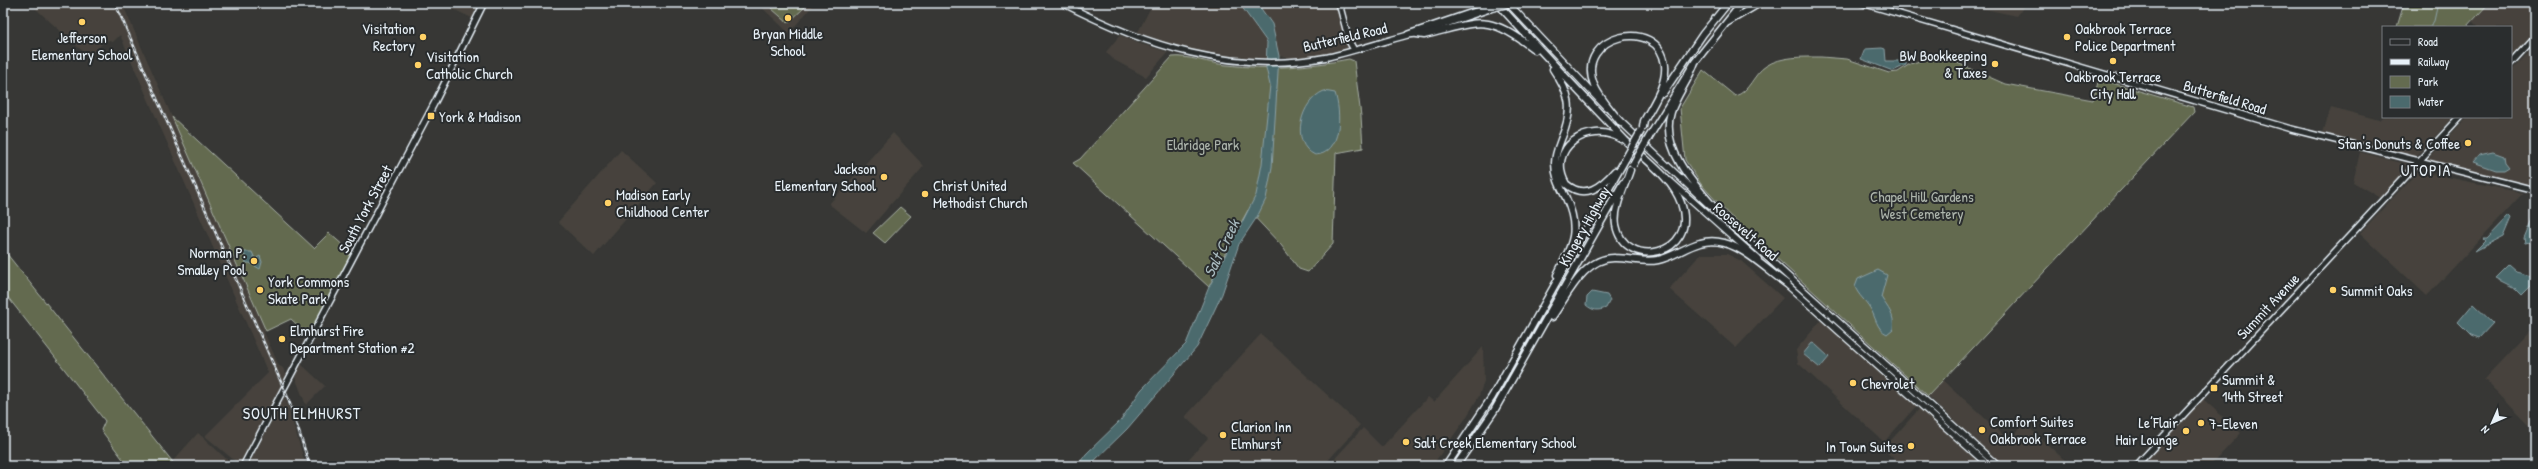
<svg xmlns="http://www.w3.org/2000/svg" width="2538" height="469" viewBox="0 0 2538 469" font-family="'Patrick Hand',sans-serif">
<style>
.built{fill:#46433d}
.green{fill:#646b50;stroke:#a6aea4}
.water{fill:#4b6a6d;stroke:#8aa0a5}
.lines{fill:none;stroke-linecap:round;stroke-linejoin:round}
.stream{stroke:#8aa0a5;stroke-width:1}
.secondary-casing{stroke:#e8f1f8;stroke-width:8}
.primary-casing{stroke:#e8f1f8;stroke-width:8}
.trunk-casing{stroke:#e8f1f8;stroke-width:9}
.secondary{stroke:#2a2d2e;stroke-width:5}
.primary{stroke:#2a2d2e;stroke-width:5.5}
.trunk{stroke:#2a2d2e;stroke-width:6}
.rail-casing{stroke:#e8f1f8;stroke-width:2.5}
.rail{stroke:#2a2d2e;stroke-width:1;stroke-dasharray:3;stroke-linecap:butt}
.secondary-bridge-casing{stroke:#e8f1f8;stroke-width:8;stroke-linecap:butt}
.trunk-bridge-casing{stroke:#e8f1f8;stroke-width:9;stroke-linecap:butt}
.secondary-bridge{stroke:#2a2d2e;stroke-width:5}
.trunk-bridge{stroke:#2a2d2e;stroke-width:6}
.poi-dot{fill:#ffd166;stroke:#2a2d2e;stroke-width:1.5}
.labels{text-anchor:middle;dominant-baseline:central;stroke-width:4;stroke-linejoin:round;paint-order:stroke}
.poi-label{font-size:15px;fill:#e8f1f8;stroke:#2a2d2e;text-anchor:start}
.street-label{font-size:15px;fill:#e8f1f8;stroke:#2a2d2e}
.park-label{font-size:15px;fill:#adb5ac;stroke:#2a2d2e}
.neighbourhood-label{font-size:16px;letter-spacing:1px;fill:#e8f1f8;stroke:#2a2d2e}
.water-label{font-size:16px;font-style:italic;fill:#a9bbc0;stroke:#2a2d2e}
</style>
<rect width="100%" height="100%" fill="#373735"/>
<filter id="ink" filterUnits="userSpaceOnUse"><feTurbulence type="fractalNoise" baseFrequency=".025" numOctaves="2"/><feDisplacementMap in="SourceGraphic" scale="8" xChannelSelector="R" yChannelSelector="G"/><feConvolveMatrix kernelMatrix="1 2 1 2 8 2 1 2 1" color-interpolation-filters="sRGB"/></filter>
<g filter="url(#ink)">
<path class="built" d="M42,3H122L266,331L264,332L279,366L283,368L287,377L241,466L205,436L268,373L120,35L113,42L106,40L89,57L36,9Z
M440,3H479L472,18Z
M757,3H815L789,33Z
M1153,3H1239L1267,42L1266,59L1200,53L1136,36Z
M1263,3H1337L1350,48L1315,56L1291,58L1279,56L1272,24L1258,5Z
M1957,3H2027L2017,16Z
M2489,3H2535V33L2512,57L2511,27H2479L2473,21Z
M1120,35L1138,43L1168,52L1146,77L1114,60L1106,52Z
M2535,46V188L2427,160L2467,117H2511V71Z
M2331,107L2379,120L2383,116L2454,117L2415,157L2323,133Z
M893,133L924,166L866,233L829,204Z
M621,150L657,183L594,256L558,222Z
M2360,152L2410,165L2380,198L2353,182Z
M2418,171L2523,193L2427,296L2360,233Z
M1701,254H1727L1741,261L1783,298L1736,348L1669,289Z
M1822,319L1918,404L1884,442L1798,363L1796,350Z
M2535,325V431L2484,379Z
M1261,334L1360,425L1323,466H1182L1208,438L1185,417Z
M1483,347L1484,381L1479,396L1466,418L1432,466H1328L1363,428L1382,447L1428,397L1434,402Z
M301,364L325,386L306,405L295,377Z
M1943,380L2011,442L2023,422L2071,466H2003L1928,396Z
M285,396L306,466H248Z
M2203,399L2241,433L2210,466H2141Z
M1921,407L1987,466L1936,464L1902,466L1883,449Z
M198,433L234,466H176L172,462Z"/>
<path class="green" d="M777,3H801L805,7L788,23L772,9Z
M2404,3H2489L2467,27H2397Z
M1172,57C1187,55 1211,64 1227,65C1268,70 1308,67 1349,59L1354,61L1361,116L1363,148L1336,153L1333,244L1308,272L1299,269L1281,245L1248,210L1232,239L1209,287L1073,163L1080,159Z
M1821,57L1847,59L1889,73L1898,72L1910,64L1929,58H1946L2005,84L2093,100L2099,79L2193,107L2194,112L1928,396L1728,214L1701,184L1685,160L1680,108L1703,70L1735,96C1750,92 1753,74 1766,66C1781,56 1803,57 1821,57Z
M172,117L314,248L329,233L352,253L309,336L291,319L266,331Z
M900,207L911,216L885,243L873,233Z
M3,249L176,466H128L101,430L105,421L3,291Z"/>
<path class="water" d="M1239,3H1257L1272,24L1279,56L1272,167L1266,199L1257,217L1239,244L1222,294L1197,347L1127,429L1089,466H1077L1086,454L1121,420L1141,390L1186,344L1209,287L1256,195L1262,164L1270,85L1266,68L1267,42Z
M1882,48L1885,49L1886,61H1906V65L1893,71L1861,59L1865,49Z
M1324,91L1335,93C1341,111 1343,154 1315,155C1289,143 1301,100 1324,91Z
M2493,152L2504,156L2505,162L2509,167L2504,170H2496L2473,162L2479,155Z
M2535,212V232L2530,242L2525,243L2524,238Z
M2510,215L2512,217L2504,236L2475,251L2485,241L2483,239H2487Z
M240,252H252L255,259L260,256L262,262L260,269L250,263H246L245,255H240Z
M2508,265L2516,272L2535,277V282L2522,295L2515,288L2495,278Z
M1878,270L1887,275L1881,297C1888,309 1895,314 1893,329L1887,334C1876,329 1876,317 1870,308C1865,300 1859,296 1855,287L1858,279Z
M1592,292L1607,295L1610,300L1606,308C1598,311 1593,311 1586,305L1587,297Z
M2473,304L2493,323L2479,338L2471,335L2458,322Z
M1812,343L1815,344L1829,357L1820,368L1803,354Z"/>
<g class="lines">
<path class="stream" d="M2430,27L2434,21L2438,3"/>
<defs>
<path id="secondary" d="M1062,3C1145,46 1234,75 1328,57C1355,51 1381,42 1408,35L1417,34L1490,9
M1339,3L1349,41L1354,50
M1862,3L2291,129L2535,190
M1408,34L1487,7
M2511,63L2535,37
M243,466L436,100L484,3
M2136,466L2460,117"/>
<path id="primary" d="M1508,3L1606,107
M1619,120L1710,206
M1670,181L1758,259
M1718,213L1998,466
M1784,282L1989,466"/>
<path id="trunk" d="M1497,3C1539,49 1582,95 1625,140C1644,159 1672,177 1681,203C1700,256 1624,271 1616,225C1613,208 1625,186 1630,170
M1728,22L1760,3
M1417,34L1424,35C1479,22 1487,12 1535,50
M1695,62C1689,80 1677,94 1671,112C1659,150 1698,189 1721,215
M1553,69C1570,94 1574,108 1562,137C1559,145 1555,154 1555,163C1555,177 1560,186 1566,198C1581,231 1572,245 1557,275
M1663,93L1703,34L1728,3
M1621,123C1612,111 1600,99 1594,85C1574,35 1659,15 1665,65C1667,85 1653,104 1644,121L1643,127
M1649,137L1695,62L1742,3
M1615,171C1601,187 1585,200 1566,184C1546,148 1588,120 1621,139
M1552,317C1568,295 1584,257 1615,258C1630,258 1644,263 1658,260C1673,257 1685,247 1700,243C1733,233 1762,267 1787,284
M1446,466L1492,397L1626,158
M1456,466L1494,411L1623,183"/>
</defs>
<use href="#secondary" class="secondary-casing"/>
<use href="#primary" class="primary-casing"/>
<use href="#trunk" class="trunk-casing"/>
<use href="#secondary" class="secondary"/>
<use href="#primary" class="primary"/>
<use href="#trunk" class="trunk"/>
<defs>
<path id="rail" d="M115,3L288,398L310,466"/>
</defs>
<use href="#rail" class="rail-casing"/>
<use href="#rail" class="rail"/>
<defs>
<path id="secondary-bridge" d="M1487,7L1498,3
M1490,9L1513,3"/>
<path id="trunk-bridge" d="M1626,158L1641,131
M1633,165L1649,137"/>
</defs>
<use href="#secondary-bridge" class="secondary-bridge-casing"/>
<use href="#trunk-bridge" class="trunk-bridge-casing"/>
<use href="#secondary-bridge" class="secondary-bridge"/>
<use href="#trunk-bridge" class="trunk-bridge"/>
</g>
</g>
<g class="poi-dot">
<circle cx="788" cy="18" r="4"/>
<circle cx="82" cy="22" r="4"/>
<circle cx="423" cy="37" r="4"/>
<circle cx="2067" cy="37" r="4"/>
<circle cx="2113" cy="61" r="4"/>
<circle cx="1995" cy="64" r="4"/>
<circle cx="418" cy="65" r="4"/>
<rect x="427" y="112" width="8" height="8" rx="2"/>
<circle cx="2468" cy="143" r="4"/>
<circle cx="884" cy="177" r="4"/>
<circle cx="925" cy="194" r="4"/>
<circle cx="608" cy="203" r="4"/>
<circle cx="254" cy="261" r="4"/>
<circle cx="260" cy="290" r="4"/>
<circle cx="2333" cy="290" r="4"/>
<circle cx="282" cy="339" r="4"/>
<circle cx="1853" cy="383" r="4"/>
<rect x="2210" y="384" width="8" height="8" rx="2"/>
<circle cx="2201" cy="423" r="4"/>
<circle cx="1982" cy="430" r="4"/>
<circle cx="2186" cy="431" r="4"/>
<circle cx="1223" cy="435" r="4"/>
<circle cx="1406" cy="442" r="4"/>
<circle cx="1911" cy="446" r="4"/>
</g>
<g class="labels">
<g class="poi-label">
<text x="415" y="28" text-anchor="end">Visitation<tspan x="415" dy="17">Rectory</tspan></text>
<text x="2075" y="28">Oakbrook Terrace<tspan x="2075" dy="17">Police Department</tspan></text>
<text x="788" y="33" text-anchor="middle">Bryan Middle<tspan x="788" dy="17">School</tspan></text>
<text x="82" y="37" text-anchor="middle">Jefferson<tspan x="82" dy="17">Elementary School</tspan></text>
<text x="1987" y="55" text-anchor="end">BW Bookkeeping<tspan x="1987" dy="17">&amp; Taxes</tspan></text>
<text x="426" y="56">Visitation<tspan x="426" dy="17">Catholic Church</tspan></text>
<text x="2113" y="76" text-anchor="middle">Oakbrook Terrace<tspan x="2113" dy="17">City Hall</tspan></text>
<text x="439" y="116">York &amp; Madison</text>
<text x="2460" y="143" text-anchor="end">Stan's Donuts &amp; Coffee</text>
<text x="876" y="168" text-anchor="end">Jackson<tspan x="876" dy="17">Elementary School</tspan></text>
<text x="933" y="185">Christ United<tspan x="933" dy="17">Methodist Church</tspan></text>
<text x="616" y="194">Madison Early<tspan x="616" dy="17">Childhood Center</tspan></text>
<text x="246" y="252" text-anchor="end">Norman P.<tspan x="246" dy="17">Smalley Pool</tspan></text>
<text x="268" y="281">York Commons<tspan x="268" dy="17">Skate Park</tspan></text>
<text x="2341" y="290">Summit Oaks</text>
<text x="290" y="330">Elmhurst Fire<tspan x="290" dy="17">Department Station #2</tspan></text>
<text x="2222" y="379">Summit &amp;<tspan x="2222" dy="17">14th Street</tspan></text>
<text x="1861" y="383">Chevrolet</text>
<text x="1990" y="421">Comfort Suites<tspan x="1990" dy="17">Oakbrook Terrace</tspan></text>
<text x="2178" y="422" text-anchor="end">Le’Flair<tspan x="2178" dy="17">Hair Lounge</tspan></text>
<text x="2209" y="423">7-Eleven</text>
<text x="1231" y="426">Clarion Inn<tspan x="1231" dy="17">Elmhurst</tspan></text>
<text x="1414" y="442">Salt Creek Elementary School</text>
<text x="1903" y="446" text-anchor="end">In Town Suites</text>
</g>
<g class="street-label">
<text transform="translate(1345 37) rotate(-13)">Butterfield Road</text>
<text transform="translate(2225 97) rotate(17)">Butterfield Road</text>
<text transform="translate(365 209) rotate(-62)">South York Street</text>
<text transform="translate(1584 226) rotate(-61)">Kingery Highway</text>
<text transform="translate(1746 231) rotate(41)">Roosevelt Road</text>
<text transform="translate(2268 306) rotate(-47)">Summit Avenue</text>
</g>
<g class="park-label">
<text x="1203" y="144">Eldridge Park</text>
<text x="1922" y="196">Chapel Hill Gardens<tspan x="1922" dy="17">West Cemetery</tspan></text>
</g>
<g class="neighbourhood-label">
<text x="2426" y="170">UTOPIA</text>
<text x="302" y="413">SOUTH ELMHURST</text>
</g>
<g class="water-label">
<text transform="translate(1221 248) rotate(-64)">Salt Creek</text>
</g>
</g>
<rect width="2538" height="469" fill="none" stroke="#2a2d2e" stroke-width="16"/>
<rect x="8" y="8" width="2522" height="453" fill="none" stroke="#e8f1f8" stroke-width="1.5" filter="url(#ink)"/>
<rect x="2382" y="26" width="130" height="92" fill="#2a2d2e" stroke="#767b7f"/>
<rect x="2390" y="39" width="20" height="6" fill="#2a2d2e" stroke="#767b7f"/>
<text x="2418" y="46" font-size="12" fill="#e8f1f8">Road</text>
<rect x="2390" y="59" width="20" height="6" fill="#e8f1f8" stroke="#767b7f"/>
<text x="2418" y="66" font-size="12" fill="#e8f1f8">Railway</text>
<rect x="2390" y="76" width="20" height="12" fill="#646b50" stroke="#767b7f"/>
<text x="2418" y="86" font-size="12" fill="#e8f1f8">Park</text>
<rect x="2390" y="96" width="20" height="12" fill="#4b6a6d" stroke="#767b7f"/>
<text x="2418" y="106" font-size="12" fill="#e8f1f8">Water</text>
<g transform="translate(2492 423) rotate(225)" stroke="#2a2d2e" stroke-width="3" paint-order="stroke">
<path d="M0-3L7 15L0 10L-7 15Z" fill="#e8f1f8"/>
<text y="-6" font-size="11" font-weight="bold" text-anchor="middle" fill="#e8f1f8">N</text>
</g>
</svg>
